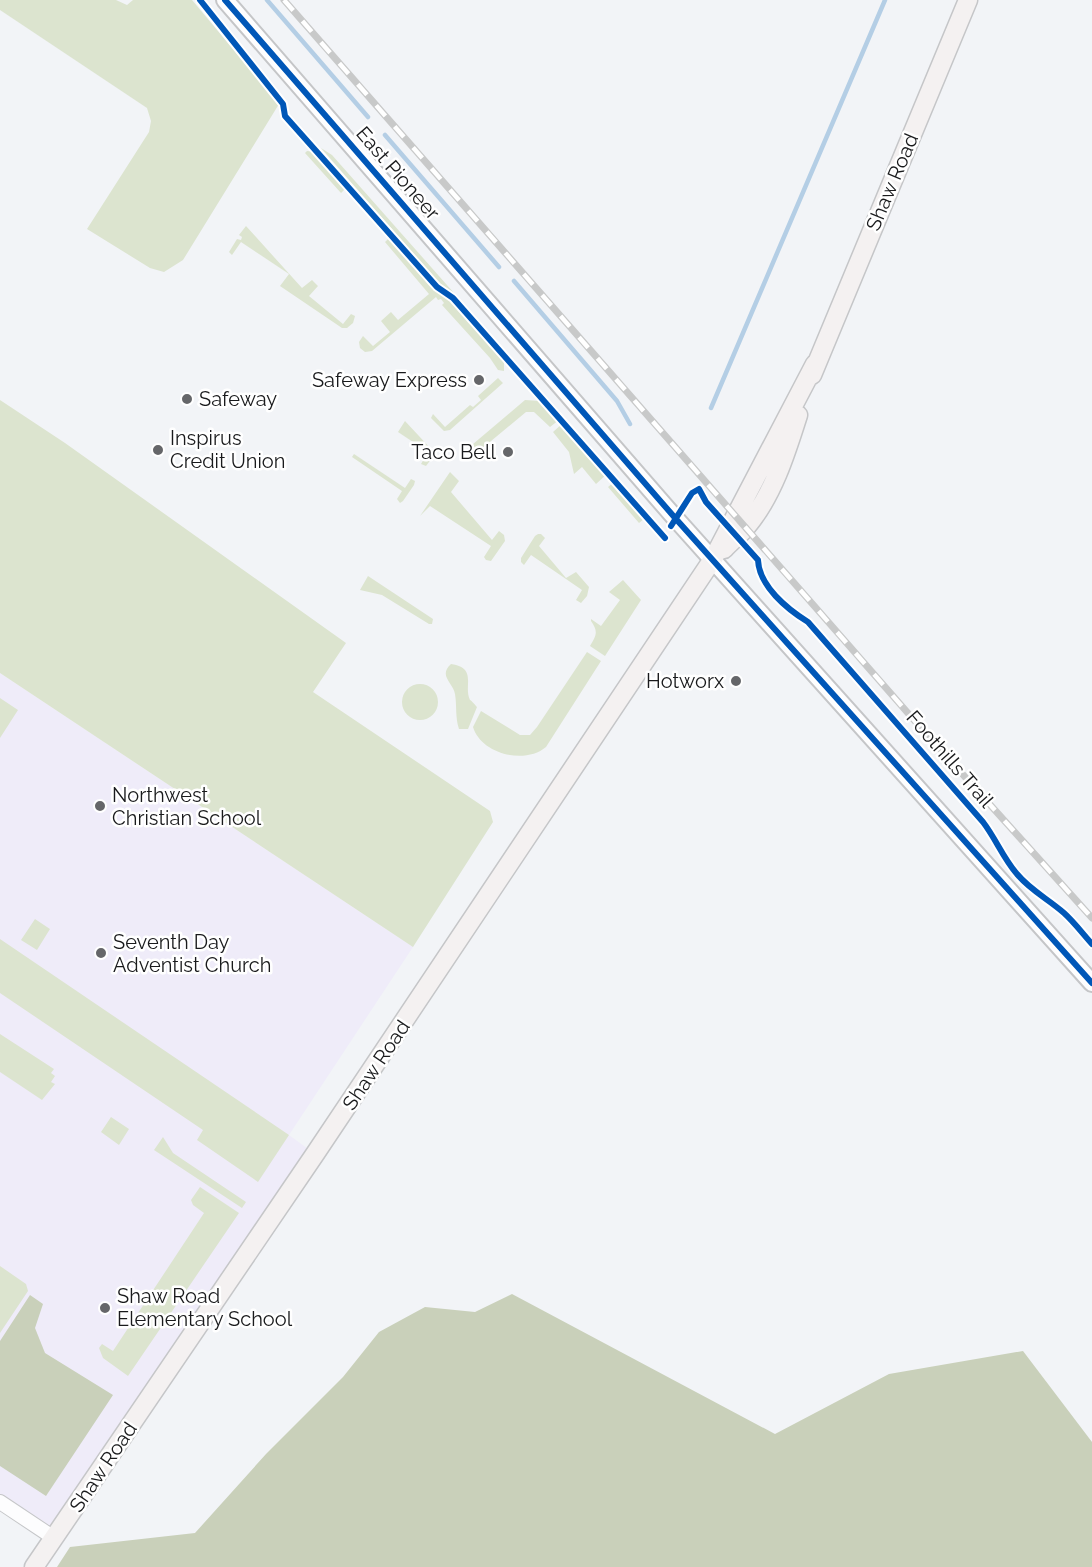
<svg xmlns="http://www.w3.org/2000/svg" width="1092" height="1567" viewBox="0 0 1092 1567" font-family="Raleway,sans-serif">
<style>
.education{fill:#efecf9}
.green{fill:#dce4cf}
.forest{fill:#c9d0ba}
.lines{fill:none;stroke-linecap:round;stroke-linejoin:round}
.stream{stroke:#b4cee5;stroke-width:4.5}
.minor-casing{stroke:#c5c6c8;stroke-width:16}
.tertiary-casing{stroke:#c5c6c8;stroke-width:20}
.secondary-casing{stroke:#c5c6c8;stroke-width:21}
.minor{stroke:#fdfdfe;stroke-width:14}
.tertiary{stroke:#fdfdfe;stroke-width:16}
.secondary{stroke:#f4f1f1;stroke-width:18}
.rail-casing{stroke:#c8c9c9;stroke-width:7}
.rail{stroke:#fff;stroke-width:4.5;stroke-dasharray:14;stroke-linecap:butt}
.cycleway-casing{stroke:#fff;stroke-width:10}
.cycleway{stroke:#0057b8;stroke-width:6}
.poi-dot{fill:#656669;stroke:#fff;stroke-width:2}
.labels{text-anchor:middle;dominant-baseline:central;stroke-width:5;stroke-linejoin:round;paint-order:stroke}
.street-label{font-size:20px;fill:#191a1c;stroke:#fff}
.poi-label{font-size:20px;fill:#191a1c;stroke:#fff;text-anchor:start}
</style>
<rect width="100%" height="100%" fill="#f2f4f7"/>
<path class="education" d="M0,673L413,947L289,1135L315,1154L54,1538L0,1502Z"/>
<path class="green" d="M0,0H116L127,5L133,0H192L279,104L183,260L164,272L150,268L87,229L149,132L151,121L147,108L0,10Z
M321,148L332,155L454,293L440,284Z
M307,151L316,152L347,187L341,193L305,153Z
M246,226L302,288L312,280L318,286L309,296L343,324L351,314L355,316L353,323L347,328H342L280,286L289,274L241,242L232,255L229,252L237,239L241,240L242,237L239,235Z
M391,236L437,290L451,298L504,359V371L498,370L490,358L442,305L444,303L441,299L438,300L436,297L372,351L365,352L360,348L359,342L363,336L373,346L390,332L381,321L391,312L398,320L429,294L385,242Z
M498,378L503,383L450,430L444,431L431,418L433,414L445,427L470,405L473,407L481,400L478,396Z
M0,400L65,443L346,643L313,692L490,811L493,822L413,947L0,673Z
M525,400L540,401L559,420L550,427L534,412H526L473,456L466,450Z
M405,421L432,450V458L426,466L421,464L428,452L398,432Z
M563,423L607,474L596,484L582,467L574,474L569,452L553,432Z
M354,454L405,488L411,479L415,481L414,485L403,501L400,503L397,499L402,491L352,457Z
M450,472L459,481L451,492L492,540L499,531L504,535L505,541L491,561L486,560L484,557L491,546L430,506L420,516Z
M614,482L645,518L639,523L608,487Z
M538,534H541L545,538L539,546L566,578L576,572L589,587L587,596L581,603L576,600L582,590L531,555L524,565L521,562V558L535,536Z
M368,576L433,619L432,624H429L382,595L360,590Z
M623,580L641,600L605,656L590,646C597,635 598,631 591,621V619L601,626L620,600L609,592Z
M587,652L601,661L546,747C525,765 481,754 473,727L481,711L520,735H530L537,727Z
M451,664C478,668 463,686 470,700C471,700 477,707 477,707L468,729H459C455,717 457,706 455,694C453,682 438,676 451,664Z
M402 702a18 18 0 1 1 36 0a18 18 0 1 1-36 0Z
M0,698L18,710L0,738Z
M35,919L50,929L37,950L21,940Z
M0,939L289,1135L258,1182L197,1140L203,1130L0,993Z
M0,1034L54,1069L51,1073L55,1076L51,1082L55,1084L42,1100L0,1072Z
M111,1117L129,1129L119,1145L101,1132Z
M163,1137L173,1153L246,1202L242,1208L154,1150Z
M200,1187L239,1213L128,1376L103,1358L99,1348L102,1344L113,1351L204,1213L193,1205L191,1200Z
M0,1266L26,1284L28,1291L0,1333Z"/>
<path class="forest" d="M512,1294L775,1434L889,1374L1023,1351L1092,1442V1567H57L70,1547L195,1533L266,1454L343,1377L379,1332L425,1307L475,1312Z
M30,1295L43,1304L35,1328L45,1353L113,1395L46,1496L0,1466V1341Z"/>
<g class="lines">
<path class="stream" d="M267,0L368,117
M385,135L499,267
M514,281L617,401L630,424
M711,408L885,0"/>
<defs>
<path id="minor" d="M0,1502L54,1538"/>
<path id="tertiary" d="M225,0L676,519L1092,983"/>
<path id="secondary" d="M812,375L968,0
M724,549C731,541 741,534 747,526C773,495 786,453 798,415
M34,1567L315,1154L713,559L815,364"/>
</defs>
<use href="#minor" class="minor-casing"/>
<use href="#tertiary" class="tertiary-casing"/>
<use href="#secondary" class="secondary-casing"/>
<use href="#minor" class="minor"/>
<use href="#tertiary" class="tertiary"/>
<use href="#secondary" class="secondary"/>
<defs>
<path id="rail" d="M284,0L921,728L1092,918"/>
</defs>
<use href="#rail" class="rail-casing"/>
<use href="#rail" class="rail"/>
<defs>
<path id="cycleway" d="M200,0L283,104L285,116L437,287L453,298L665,538
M225,0L676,519L1092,983
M671,526L692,493L699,489L706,502L758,560C759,586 787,609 808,622L983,822C996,839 1003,858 1017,874C1030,890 1048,899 1064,913C1074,922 1083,934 1092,944"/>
</defs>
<use href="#cycleway" class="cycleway-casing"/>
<use href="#cycleway" class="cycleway"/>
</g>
<g class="poi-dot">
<circle cx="479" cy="380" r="6"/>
<circle cx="187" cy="399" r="6"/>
<circle cx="158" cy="450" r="6"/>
<circle cx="508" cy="452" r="6"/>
<circle cx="736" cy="681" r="6"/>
<circle cx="100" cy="806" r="6"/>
<circle cx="101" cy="953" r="6"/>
<circle cx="105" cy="1308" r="6"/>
</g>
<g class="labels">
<g class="street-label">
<text transform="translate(398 173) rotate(49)">East Pioneer</text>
<text transform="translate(892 182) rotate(-67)">Shaw Road</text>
<text transform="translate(950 759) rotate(49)">Foothills Trail</text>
<text transform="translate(376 1065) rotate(-56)">Shaw Road</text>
<text transform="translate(103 1467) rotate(-56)">Shaw Road</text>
</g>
<g class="poi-label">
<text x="467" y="380" text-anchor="end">Safeway Express</text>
<text x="199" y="399">Safeway</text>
<text x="170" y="438">Inspirus<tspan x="170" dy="23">Credit Union</tspan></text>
<text x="496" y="452" text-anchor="end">Taco Bell</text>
<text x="724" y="681" text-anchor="end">Hotworx</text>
<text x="112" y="795">Northwest<tspan x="112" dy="23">Christian School</tspan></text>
<text x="113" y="942">Seventh Day<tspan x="113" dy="23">Adventist Church</tspan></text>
<text x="117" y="1296">Shaw Road<tspan x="117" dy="23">Elementary School</tspan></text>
</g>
</g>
</svg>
